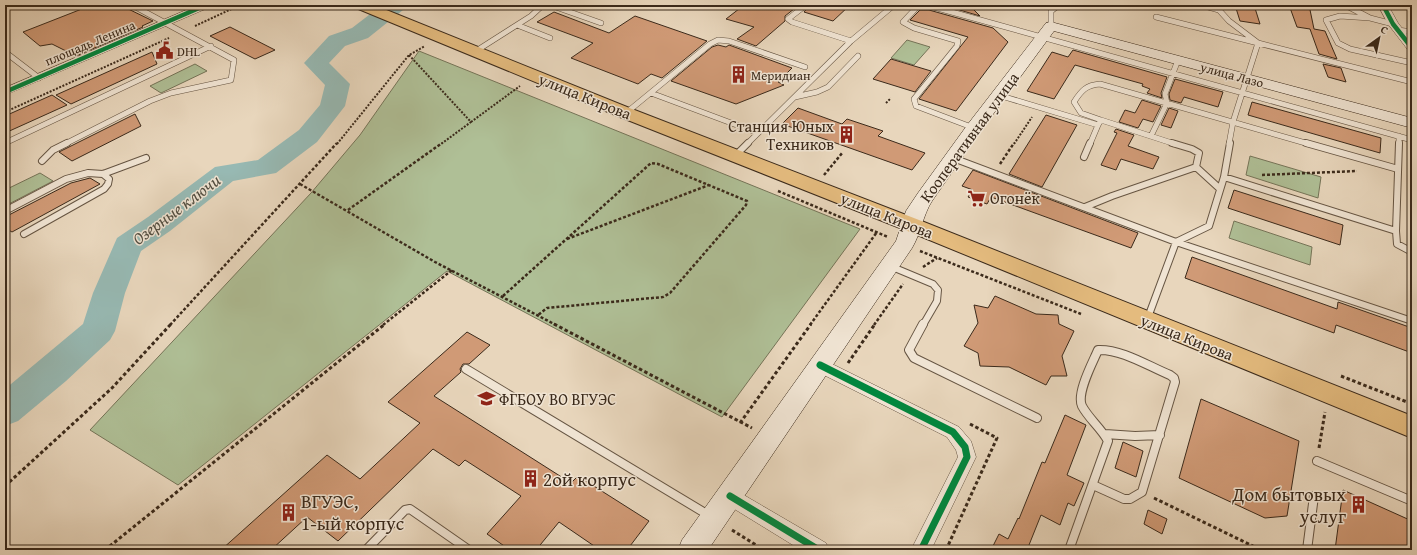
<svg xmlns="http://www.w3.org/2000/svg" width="1417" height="555" viewBox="0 0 1417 555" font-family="'Gentium Book Plus',serif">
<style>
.green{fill:#afbf96;stroke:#757458}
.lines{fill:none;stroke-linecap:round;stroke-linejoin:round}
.river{fill:#97b9b3;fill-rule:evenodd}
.building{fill:#d09a76;stroke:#3b2a1b}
.service-far2-casing{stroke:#665543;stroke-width:6}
.service-far1-casing{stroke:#665543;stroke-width:8}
.service-casing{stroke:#665543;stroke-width:10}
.minor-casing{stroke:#665543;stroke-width:1}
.secondary-casing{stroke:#3b2a1b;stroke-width:1}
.primary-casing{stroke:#3b2a1b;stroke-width:2}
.path-far2{stroke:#3b2a1b;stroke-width:2;stroke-dasharray:2 1.5;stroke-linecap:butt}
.path-far1{stroke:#3b2a1b;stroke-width:2.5;stroke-dasharray:3 2;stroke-linecap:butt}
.path{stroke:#3b2a1b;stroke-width:3;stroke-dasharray:3.5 2.5;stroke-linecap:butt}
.service-far2{stroke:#f0e4d3;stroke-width:5}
.service-far1{stroke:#f0e4d3;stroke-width:6}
.service{stroke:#f0e4d3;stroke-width:8}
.minor{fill:#f0e4d3;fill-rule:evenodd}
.secondary{fill:#f0e4d3;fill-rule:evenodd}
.primary{fill:#e4bb7e;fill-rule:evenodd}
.cycleway-far1-casing{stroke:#f0e4d3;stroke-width:6}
.cycleway-casing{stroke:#f0e4d3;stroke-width:10}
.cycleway-far1{stroke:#00873e;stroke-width:4.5}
.cycleway{stroke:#00873e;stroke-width:7}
.labels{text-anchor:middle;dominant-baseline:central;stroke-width:3;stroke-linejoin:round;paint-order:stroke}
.far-street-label{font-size:13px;fill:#3b2a1b;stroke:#f0e4d3}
.far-poi-label{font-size:13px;fill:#3b2a1b;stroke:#f0e4d3;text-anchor:start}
.street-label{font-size:16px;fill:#3b2a1b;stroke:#f0e4d3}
.poi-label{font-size:16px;fill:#3b2a1b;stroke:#f0e4d3;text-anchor:start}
.water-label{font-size:17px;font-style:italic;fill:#524e41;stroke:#f0e4d3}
.near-poi-label{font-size:19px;fill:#3b2a1b;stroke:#f0e4d3;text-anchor:start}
</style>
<rect width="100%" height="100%" fill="#e8d6bc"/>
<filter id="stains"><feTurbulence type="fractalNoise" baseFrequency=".005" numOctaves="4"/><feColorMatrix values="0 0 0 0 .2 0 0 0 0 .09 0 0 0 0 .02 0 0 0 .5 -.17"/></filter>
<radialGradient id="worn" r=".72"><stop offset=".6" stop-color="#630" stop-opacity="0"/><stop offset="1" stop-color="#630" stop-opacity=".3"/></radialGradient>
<path class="green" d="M907,40L930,47L914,65L891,58Z
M419,51L860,229L722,417L447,271L178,485L90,430L311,193L360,135Z
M195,64L207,71L161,93L150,86Z
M1250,156L1321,177L1318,198L1246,175Z
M40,173L53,181L5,206V190Z
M1234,221L1312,247L1310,265L1229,238Z"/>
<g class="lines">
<path class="river" d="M382,5H406L403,10L368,38L345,46L329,63L350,84L345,106L317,142L276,173L233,181L170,231L141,251L125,293L115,331L110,340L66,381L18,421L5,426V389L83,324L93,293L117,238L148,217L215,167L258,160L299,130L320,105L325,85L304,63L329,36L352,28Z"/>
</g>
<path class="building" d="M92,5H120L153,21L142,26L143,27L76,56L52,44L40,46L23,32Z
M744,5H799L785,16V21L756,46L737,39L754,27L726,19Z
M810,5H850L833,21L804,12Z
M946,5H969L980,16L946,6Z
M1235,5H1254L1260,24L1240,21Z
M1289,5H1309L1314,29L1325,31L1337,59L1319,54L1310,29L1297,27Z
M920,10H929L993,28L1008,42L956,111L919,99L968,37L910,20Z
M554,12L609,33L635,16L707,41L662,78L651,74L638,84L571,58L593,43L537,22Z
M230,27L275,50L255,59L210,36Z
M718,45L726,47L729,45L792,68L778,82L784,85L736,104L671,81L712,47Z
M1073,50L1167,77L1161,93L1162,98L1147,93L1150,89L1142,86L1143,84L1075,65L1054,99L1027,91L1052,52L1068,57Z
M152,52L157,64L71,104L56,95Z
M891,59L931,71L915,92L873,79Z
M1323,64L1341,68L1346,82L1328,77Z
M1175,79L1223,92L1218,107L1184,97L1181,103L1170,100L1169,94Z
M52,95L67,105L5,133V116Z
M1142,100L1161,106L1153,122L1143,119L1138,128L1119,122L1125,110L1135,113Z
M1252,102L1381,138L1380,153L1248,115Z
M798,108L842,124L847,119L883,131L878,136L925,153L912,170L782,124Z
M1169,108L1178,111L1171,128L1161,125Z
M135,114L141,126L72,161L59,152Z
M1046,115L1077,125L1042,187L1009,174Z
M1116,129L1134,135L1128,146L1159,157L1153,169L1121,159L1116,170L1101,165L1117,133L1114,132Z
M973,170L1138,233L1131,248L991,197L987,204L968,197L973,190L962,186Z
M90,178L100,184L12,232L5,228V217L71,183Z
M1234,190L1343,225L1340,245L1228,208Z
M1192,257L1337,309L1338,302L1412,328V353L1336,325L1334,333L1185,278Z
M995,296L1036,314L1058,315L1059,324L1074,331L1062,356L1067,376H1051L1046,385L1009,367L980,366L978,353L964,346L978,323L974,305L988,308Z
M467,332L490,345L469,364H463L460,369L461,372L434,396L571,483L578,476L649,521L627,550H600L559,522L536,550H510L487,534L521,496L465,460L459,466L433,449L338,541L307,517L271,550H221L327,455L360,479L420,423L388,402Z
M1201,399L1299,441L1287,516L1265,518L1179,478Z
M1065,415L1086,425L1067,475L1084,483L1074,506L1068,503L1060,525L1041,515L1027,550H991L999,534L1008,539L1018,518L1019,519L1042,462L1045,463Z
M1123,442L1143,451L1136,477L1115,468Z
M1343,490L1412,521V550H1335Z
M1148,510L1167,519L1162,534L1144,524Z"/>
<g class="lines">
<defs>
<path id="service-far2" d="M550,5L601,23
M806,5L788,19L792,22L851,41
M1201,5L1219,10L1229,21L1258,43L1412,82
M1345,5L1370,18L1393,24
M1156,17L1258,43L1233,122L1229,144
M1370,18L1340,16L1326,20L1338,43L1350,49L1412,63
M517,25L550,38
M1051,26V11L1059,5
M1398,30L1412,32
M476,51L531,16L543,5
M5,52L39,78
M651,93L758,133
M998,95L1098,125L1101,120L1175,144
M795,97L817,92L828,87L858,56
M626,113L710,44L718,40L729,41L805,67
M1101,120L1081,113L1074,102C1081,91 1086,85 1100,84L1309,144
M974,128L916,106L914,99L957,46L958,41L914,28L903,22L918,6H930L1412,140
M1151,136L1167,103L1165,94L1178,60
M5,143L211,46
M65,144L150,101L171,93L231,80L234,60L132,5
M747,144L851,41L894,5
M1090,144L1098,125
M1399,144V136"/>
<path id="service-far1" d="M1172,143L1192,149L1199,153L1196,167L1219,188
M1306,143L1398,169
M736,155L748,143
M1084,157L1090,143
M953,158L1176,242L1412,321
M42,161L53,150L67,143
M1224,177L1396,231L1399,143
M1085,207L1112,196L1196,167
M5,211L66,179L88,173L103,174L146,158
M1396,231L1397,244L1412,252
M24,234L104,189L108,184L109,179L103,174
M890,266L933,284L938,290L937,301L923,325
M1147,320L1176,242L1209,226L1224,177L1230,143"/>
<path id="service" d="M923,324L909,350L914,358L1037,418
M466,369L710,516
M1105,434L1135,436L1160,435
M1317,461L1412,501
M366,550L405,510L410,509L469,550
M1069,550L1108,441C1101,428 1089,419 1082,406C1076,393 1093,362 1098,350C1122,349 1148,366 1170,375L1174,378L1175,382L1142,492L1130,499H1124L1093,485
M1307,550L1314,496"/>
<path id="minor" d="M198,5H211L210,7L5,95V88Z
M1378,5H1388L1398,23L1412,41V51L1408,50L1388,24Z
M820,358L959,427L971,441L976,457L931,550H911L958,457L956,450L947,437L814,370L812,365L814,360Z
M730,487L826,543L829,550H801L723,502L720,496L723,490Z"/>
<path id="secondary" d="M1051,22L1412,118V128L1054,31L980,132L932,201C923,215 921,233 912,248L708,550H678L682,540L896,241L906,211L918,193L968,124L1046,23Z"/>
<path id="primary" d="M354,5H374L632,109L919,220L1412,416V438L905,230L620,117L356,8Z"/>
</defs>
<use href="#service-far2" class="service-far2-casing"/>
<use href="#service-far1" class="service-far1-casing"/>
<use href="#service" class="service-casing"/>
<use href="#minor" class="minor-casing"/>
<use href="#secondary" class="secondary-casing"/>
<use href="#primary" class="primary-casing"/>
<path class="path-far2" d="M195,26L240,5
M409,55L471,122L441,144
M886,103L891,98
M5,112L169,38
M471,122L520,86
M337,144L409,55L425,46
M1014,144L1032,117"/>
<path class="path-far1" d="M1000,164L1014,143
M824,175L843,152
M1262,175L1357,171
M300,184L435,262L556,325
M778,191L888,237
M348,210L442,143
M567,239L709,185
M920,251L1081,314
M923,267L937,258
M503,296L651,163L658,164L747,201L746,205L670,293L663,297L547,308L538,315
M170,325L337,143
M383,325L452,270
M810,325L877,232
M874,325L903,284"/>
<path class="path" d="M554,324L752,428
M848,363L875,324
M1341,376L1412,404
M740,423L811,324
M1319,448L1325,412
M5,486L112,388L171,324
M1154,498L1261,550
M732,530L764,550
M105,550L385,324
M946,550L997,438L970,424"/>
<use href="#service-far2" class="service-far2"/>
<use href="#service-far1" class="service-far1"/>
<use href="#service" class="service"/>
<use href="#minor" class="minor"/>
<use href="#secondary" class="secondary"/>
<use href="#primary" class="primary"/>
<defs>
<path id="cycleway-far1" d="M1383,5L1393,24L1412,48
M5,92L206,5"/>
<path id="cycleway" d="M820,365L953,432L965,447L967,457L921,550
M730,496L819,550"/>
</defs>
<use href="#cycleway-far1" class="cycleway-far1-casing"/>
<use href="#cycleway" class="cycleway-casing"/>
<use href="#cycleway-far1" class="cycleway-far1"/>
<use href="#cycleway" class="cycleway"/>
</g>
<defs>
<symbol id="civic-bare" viewBox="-9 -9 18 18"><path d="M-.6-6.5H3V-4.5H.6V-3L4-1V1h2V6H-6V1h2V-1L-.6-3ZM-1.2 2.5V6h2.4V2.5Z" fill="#8f2418" stroke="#f0e4d3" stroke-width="2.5" paint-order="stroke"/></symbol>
<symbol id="building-bare" viewBox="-9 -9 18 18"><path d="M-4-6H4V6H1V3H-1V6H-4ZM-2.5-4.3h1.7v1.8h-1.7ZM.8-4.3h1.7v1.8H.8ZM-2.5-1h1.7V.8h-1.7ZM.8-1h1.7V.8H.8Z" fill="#8f2418" stroke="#f0e4d3" stroke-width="2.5" paint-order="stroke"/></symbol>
<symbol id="supermarket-bare" viewBox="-9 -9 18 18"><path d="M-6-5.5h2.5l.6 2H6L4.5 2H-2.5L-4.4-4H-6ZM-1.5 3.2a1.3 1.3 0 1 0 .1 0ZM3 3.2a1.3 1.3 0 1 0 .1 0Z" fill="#8f2418" stroke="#f0e4d3" stroke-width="2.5" paint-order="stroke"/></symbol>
<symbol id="university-bare" viewBox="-9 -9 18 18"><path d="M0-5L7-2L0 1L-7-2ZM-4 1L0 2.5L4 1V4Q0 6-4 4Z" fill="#8f2418" stroke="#f0e4d3" stroke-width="2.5" paint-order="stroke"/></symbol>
</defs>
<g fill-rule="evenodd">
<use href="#civic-bare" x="152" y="38" width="25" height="25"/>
<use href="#building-bare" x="726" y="62" width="25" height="25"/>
<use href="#building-bare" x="834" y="122" width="25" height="25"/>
<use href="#supermarket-bare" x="964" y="186" width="25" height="25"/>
<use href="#university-bare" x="474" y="386" width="25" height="25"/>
<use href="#building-bare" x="518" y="466" width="25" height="25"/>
<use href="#building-bare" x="1346" y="492" width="25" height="25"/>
<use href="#building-bare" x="276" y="500" width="25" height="25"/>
</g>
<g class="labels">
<g class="far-street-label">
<text transform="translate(90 43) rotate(-23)">площадь Ленина</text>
<text transform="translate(1232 75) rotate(15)">улица Лазо</text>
</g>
<g class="far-poi-label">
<text x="177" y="51">DHL</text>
<text x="751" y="75">Меридиан</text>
</g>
<g class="street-label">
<text transform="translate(585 96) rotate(22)">улица Кирова</text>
<text transform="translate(969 137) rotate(-54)">Кооперативная улица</text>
<text transform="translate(887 215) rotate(22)">улица Кирова</text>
<text transform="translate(1187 337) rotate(22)">улица Кирова</text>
</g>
<g class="poi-label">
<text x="834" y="126" text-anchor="end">Станция Юных<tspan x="834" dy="18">Техников</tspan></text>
<text x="990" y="198">Огонёк</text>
<text x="499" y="399">ФГБОУ ВО ВГУЭС</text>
</g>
<g class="water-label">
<text transform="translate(176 209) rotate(-37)">Озерные ключи</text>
</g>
<g class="near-poi-label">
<text x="543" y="479">2ой корпус</text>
<text x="1346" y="494" text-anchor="end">Дом бытовых<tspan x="1346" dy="22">услуг</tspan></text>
<text x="301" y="501">ВГУЭС,<tspan x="301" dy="22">1-ый корпус</tspan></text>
</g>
</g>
<rect width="1417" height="555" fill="none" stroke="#e8d6bc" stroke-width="20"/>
<rect x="6" y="6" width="1405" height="543" fill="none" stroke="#3b2a1b" stroke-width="2"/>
<rect x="10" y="10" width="1397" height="535" fill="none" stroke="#3b2a1b"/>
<g transform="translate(1379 38) rotate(33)" stroke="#f0e4d3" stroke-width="3" paint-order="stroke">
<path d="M0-3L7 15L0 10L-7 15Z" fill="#3b2a1b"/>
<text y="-6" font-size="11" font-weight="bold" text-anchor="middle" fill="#3b2a1b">С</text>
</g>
<rect width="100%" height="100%" filter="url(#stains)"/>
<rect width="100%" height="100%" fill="url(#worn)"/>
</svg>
